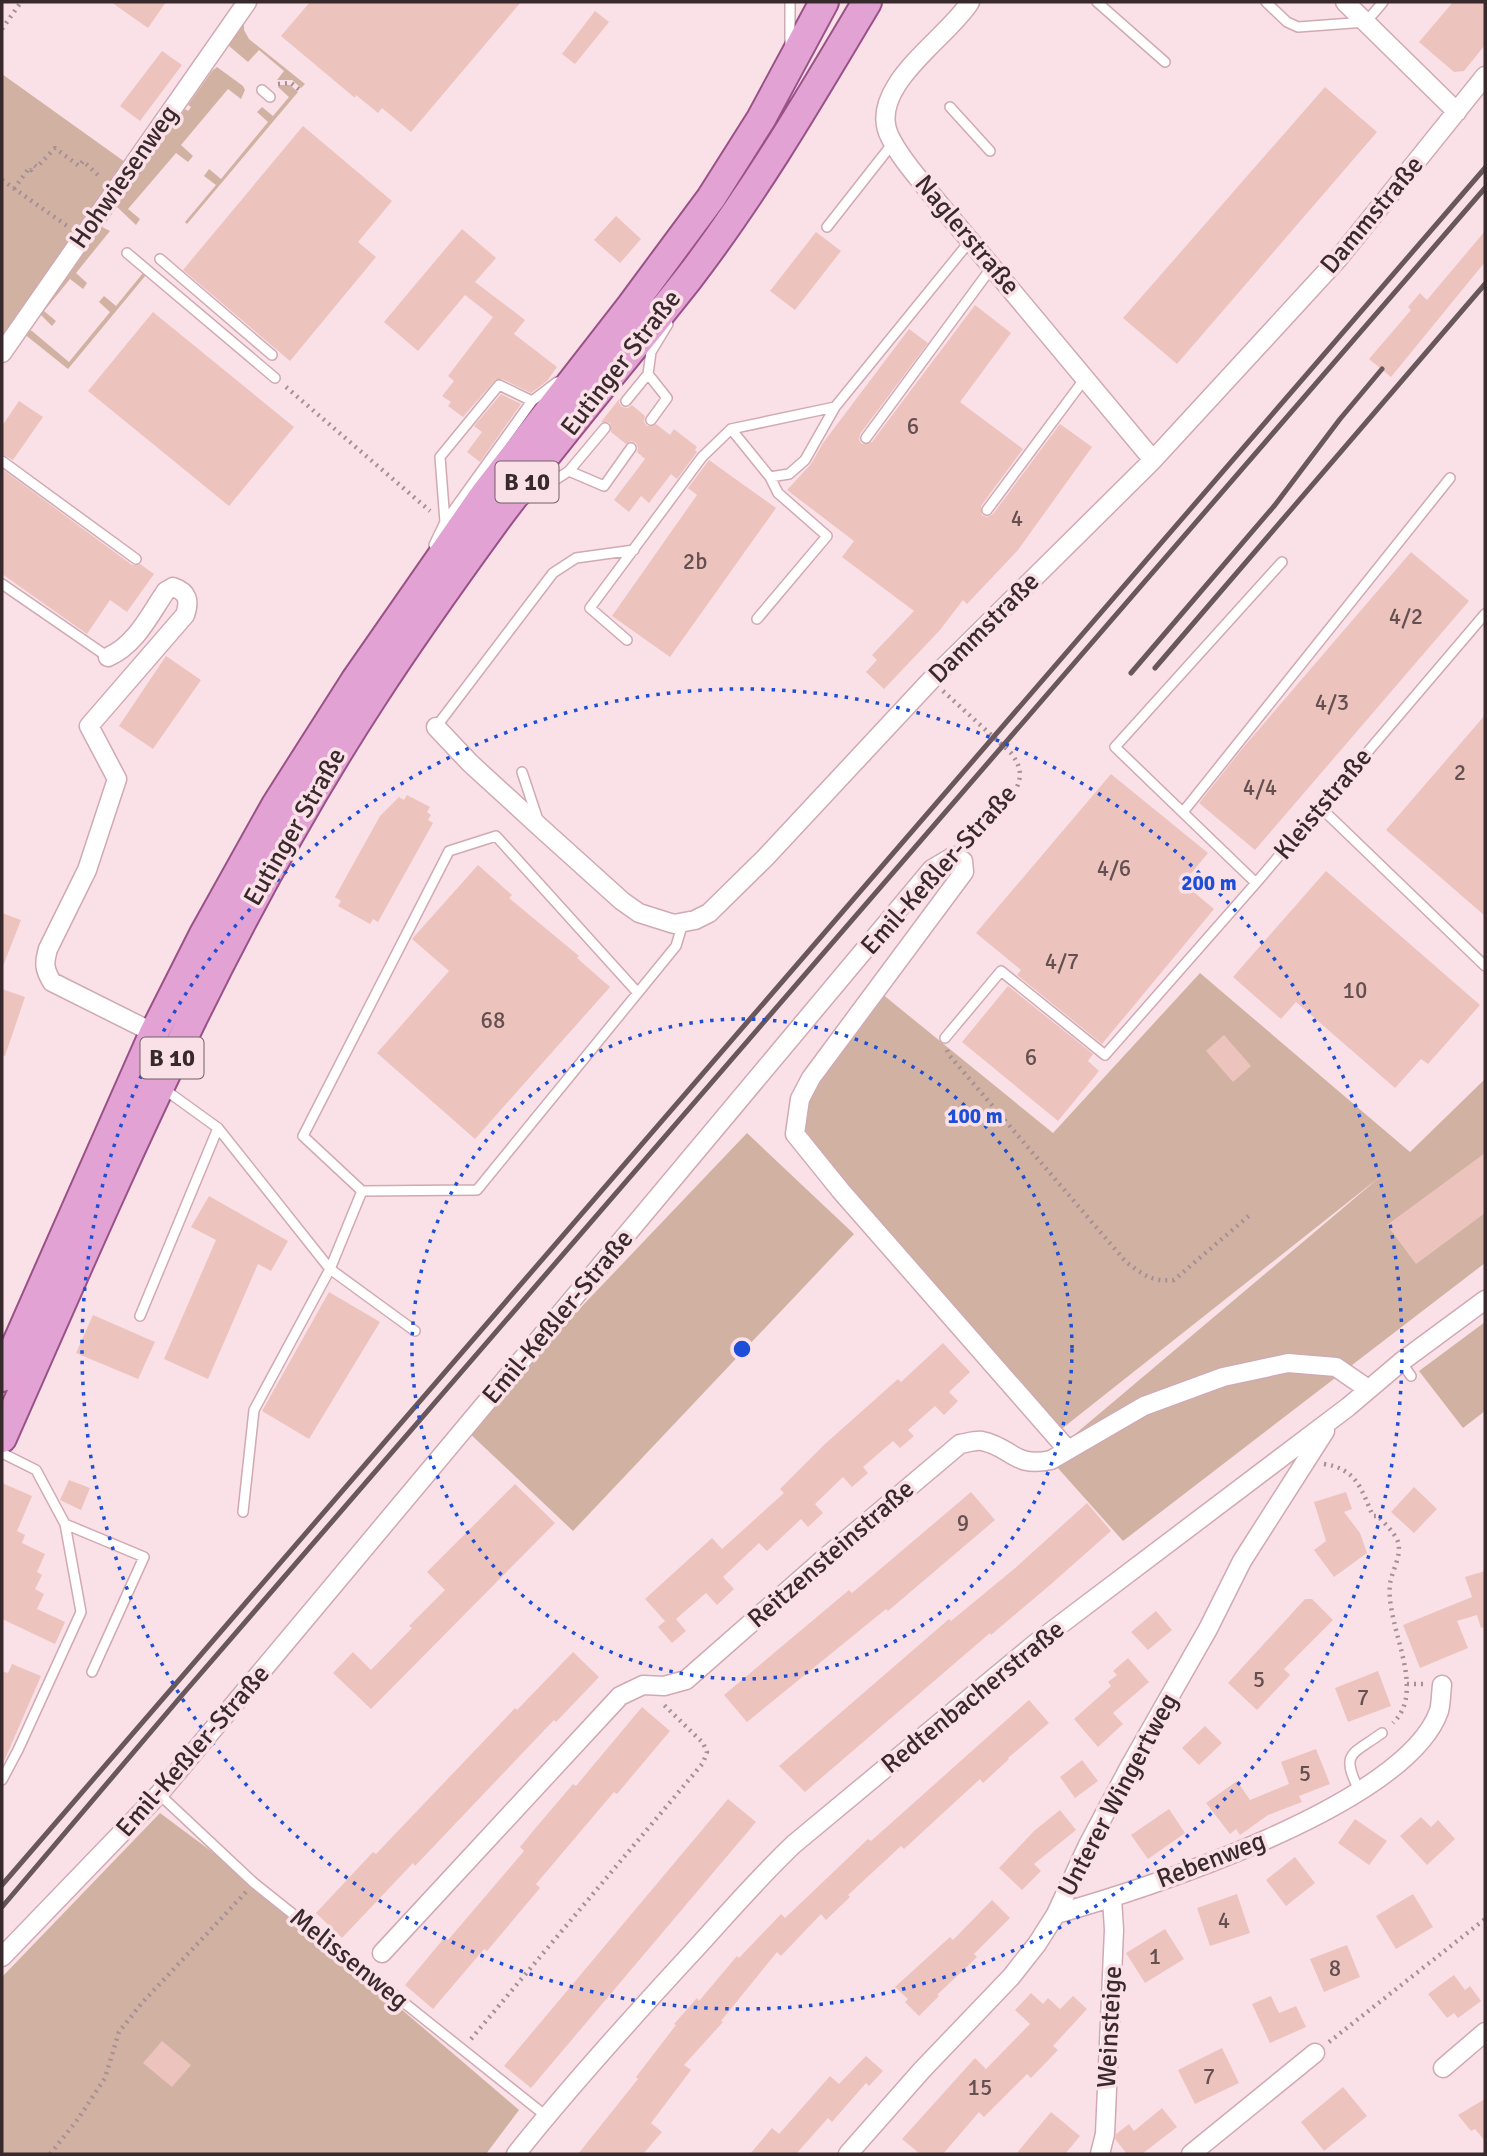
<svg xmlns="http://www.w3.org/2000/svg" width="1487" height="2156" viewBox="0 0 1487 2156" font-family="Signika,sans-serif">
<style>
.green{fill:#d1b2a2}
.building{fill:#edc3be}
.lines{fill:none;stroke-linecap:round;stroke-linejoin:round}
.lane-casing{stroke:#d1a9b3;stroke-width:12}
.street-casing{stroke:#d1a9b3;stroke-width:21}
.primary-casing{stroke:#9a5187;stroke-width:32}
.path{stroke:#a59095;stroke-width:4.5;stroke-dasharray:2 5;stroke-linecap:butt}
.lane{stroke:#fff;stroke-width:9}
.street{stroke:#fff;stroke-width:18}
.primary{stroke:#e2a3d4;stroke-width:28}
.rail{stroke:#68575b;stroke-width:5}
.ring{fill:none;stroke:#1d4ed8;stroke-width:3.5;stroke-dasharray:3.5 7}
.labels{text-anchor:middle;dominant-baseline:central;stroke-width:7;stroke-linejoin:round;paint-order:stroke}
.number-label{font-size:23px;fill:#655051}
.shield{fill:#fae1e7;stroke:#726065;stroke-width:2}
.shield-label{font-size:24px;font-weight:bold;fill:#38292d}
.street-label{font-size:26px;fill:#38292d;stroke:#fae1e7}
.centre{fill:#1d4ed8;stroke:#fae1e7;stroke-width:3.5}
.ring-label{font-size:21px;text-anchor:middle;font-weight:bold;fill:#1d4ed8;stroke:#fae1e7;stroke-width:7;stroke-linejoin:round;paint-order:stroke}
</style>
<rect width="100%" height="100%" fill="#fae1e7"/>
<path class="green" d="M244,19V30L249,39L305,84L301,88L292,80H277L284,71L259,50L248,62L229,46L228,43Z
M217,67L243,86L245,90L241,99L228,89L181,145L193,156L188,162L176,153L128,209L140,219L136,225L115,205L140,168L145,166L185,109L188,111L191,107L188,105L212,71Z
M2,74L125,162L2,337Z
M280,85H290L298,92L187,224L185,222L216,185L204,176L209,169L221,179L268,122L257,112L262,107L273,116L289,97L278,87Z
M100,226L110,231L76,273L87,283L83,289L70,279L44,311L56,321L52,326L39,313Z
M143,273L146,275L68,369L23,333L28,330L32,331L69,362L110,312L99,302L104,296L116,306Z
M1200,973L1410,1152L1485,1079V1263L1123,1541L1048,1457L1381,1176L1059,1431L795,1134L800,1099L876,989L1053,1133Z
M747,1133L854,1234L573,1531L465,1429Z
M1485,1322V1411L1463,1428L1419,1371Z
M160,1813L254,1883L519,2110L486,2154H2V1977Z"/>
<path class="building" d="M111,2H166L148,28Z
M310,2H521L411,132L382,108L378,113L356,95L355,98L281,36Z
M1453,2H1485V45L1464,71L1454,72L1419,42Z
M595,11L609,22L575,64L562,54Z
M162,51L182,65L140,121L120,106Z
M1325,87L1377,132L1177,364L1123,318Z
M303,126L392,201L358,242L376,257L290,361L183,270Z
M616,216L641,239L620,263L594,240Z
M462,229L496,258L475,282L525,320L514,334L557,367L547,381L531,393L502,379H496L463,417L448,406L451,402L442,396L454,381L448,376L493,317L465,295L418,351L384,322Z
M1485,231V262L1391,377L1369,359L1411,310L1408,307L1420,293L1427,300Z
M816,232L841,251L795,310L770,291Z
M975,305L1011,333L960,402L1023,449L981,506L982,515L987,517L993,514L1060,424L1092,447L1018,550L967,604L963,600L940,630L884,689L866,672L877,660L872,655L914,611L842,557L854,541L787,490L811,464L823,443L909,329L928,343L860,434L859,440L862,444L872,442Z
M153,312L294,427L229,506L88,391Z
M501,394L521,404L480,462L467,452L482,432L474,426Z
M620,398L619,403L622,407L628,408L632,405L645,416L644,422L647,426L656,424L670,435L674,429L697,447L695,450L697,452L677,479L671,474L649,503L641,496L629,512L614,500L645,459L637,452L638,448L636,443L631,441L626,444L611,432L610,423L601,422Z
M19,401L43,417L13,460L2,454V426Z
M709,460L776,508L670,657L612,616L697,495L688,488Z
M2,469L132,565L140,564L154,574L127,612L110,600L87,634L2,574Z
M1411,552L1469,601L1255,850L1199,803L1242,749Z
M166,656L201,680L153,749L119,726Z
M1485,715V916L1386,830Z
M1111,774L1208,853L1183,883L1214,909L1102,1044L1017,975L1021,970L976,933Z
M407,795L430,807L427,812L431,815L428,820L433,823L378,922L373,919L370,924L338,906L341,901L335,897L380,816L399,797L404,800Z
M478,865L512,895L509,898L579,956L577,958L610,987L475,1139L377,1053L449,971L412,939Z
M1326,871L1480,1005L1428,1064L1421,1059L1395,1088L1296,1002L1281,1019L1233,977Z
M2,913L21,920L3,966H2Z
M1008,986L1093,1054L1088,1061L1099,1071L1058,1121L962,1042Z
M2,989L25,997L5,1056L2,1055Z
M1224,1035L1251,1066L1233,1082L1206,1051Z
M1485,1153V1213L1416,1264L1387,1225Z
M209,1196L288,1241L271,1271L258,1264L208,1379L164,1359L216,1240L191,1227Z
M329,1292L380,1322L309,1439L262,1411Z
M93,1315L155,1342L138,1379L76,1353Z
M943,1343L970,1372L949,1392L958,1401L944,1415L935,1406L908,1430L914,1436L900,1448L893,1441L863,1467L868,1473L852,1487L843,1477L815,1504L823,1513L808,1527L801,1519L767,1551L759,1543L723,1577L734,1589L717,1605L706,1593L676,1619L686,1631L672,1643L658,1627L665,1621L645,1599L712,1538L722,1549L784,1493L780,1489L825,1444L898,1379L901,1382Z
M69,1480L90,1488L81,1510L60,1500Z
M2,1483L32,1496L17,1531L25,1535L22,1543L45,1554L37,1572L42,1575L35,1589L44,1594L37,1609L65,1622L55,1644L2,1619Z
M515,1484L555,1523L371,1709L333,1673L353,1652L371,1670L412,1628L409,1626L445,1590L427,1572Z
M1414,1487L1437,1509L1414,1533L1391,1512Z
M971,1492L995,1520L888,1611L886,1609L747,1722L724,1695L849,1590L852,1593Z
M1346,1492L1352,1509L1344,1512L1360,1533L1367,1553L1334,1577L1314,1550L1326,1541L1314,1502Z
M1087,1503L1111,1531L1050,1585L991,1635L990,1633L805,1792L779,1766L949,1619L951,1621L1014,1569Z
M1485,1571V1627L1481,1628L1477,1615L1457,1621L1468,1648L1420,1668L1403,1625L1472,1597L1465,1577Z
M1305,1599H1312L1333,1620L1284,1669L1290,1675L1257,1710L1228,1683Z
M1156,1611L1172,1630L1148,1650L1131,1632Z
M573,1652L599,1677L556,1722L554,1720L415,1866L413,1863L342,1938L316,1913L373,1852L376,1854L501,1723L515,1708L517,1710Z
M1128,1658L1149,1682L1113,1713L1123,1724L1098,1747L1074,1719L1111,1686L1108,1682L1117,1675L1113,1671Z
M12,1664L41,1676L2,1766V1671L8,1673Z
M1378,1671L1391,1706L1348,1722L1335,1688Z
M1029,1700L1049,1723L1008,1758L1009,1759L983,1783L980,1779L904,1849L901,1846L848,1895L850,1897L826,1920L821,1914L781,1956L777,1952L721,2021L723,2022L684,2065L691,2070L651,2123L662,2132L643,2154H578L638,2079L636,2077L676,2025L674,2024L697,1998L699,2001L737,1956L739,1958L781,1914L785,1918L868,1839L871,1841Z
M642,1707L670,1731L617,1794L614,1792L536,1884L540,1888L487,1951L484,1949L433,2009L405,1985L445,1937L448,1940L524,1851L520,1847L533,1831L573,1784L576,1786Z
M1205,1726L1222,1743L1199,1765L1182,1748Z
M1316,1749L1330,1784L1299,1796L1302,1802L1268,1815L1240,1835L1236,1829L1230,1834L1206,1803L1237,1781L1250,1800L1289,1784L1281,1762Z
M1082,1760L1098,1781L1075,1798L1060,1777Z
M728,1799L756,1822L531,2088L504,2066Z
M1169,1809L1185,1833L1148,1859L1131,1835Z
M1060,1810L1076,1830L1034,1864L1041,1871L1022,1890L999,1868L1034,1831Z
M1421,1817L1431,1827L1438,1820L1455,1839L1427,1865L1400,1836Z
M1355,1819L1387,1841L1369,1865L1338,1843Z
M1295,1857L1315,1883L1286,1906L1266,1880Z
M1237,1894L1250,1933L1210,1946L1197,1908Z
M1413,1894L1433,1927L1396,1949L1376,1916Z
M992,1900L1010,1918L974,1954L977,1957L937,1995L939,1996L919,2016L905,2002L908,1999L895,1987L950,1937L953,1940Z
M1165,1929L1184,1959L1145,1983L1126,1953Z
M1347,1945L1360,1977L1324,1992L1310,1959Z
M1454,1975L1465,1990L1470,1986L1481,2001L1458,2018L1454,2013L1447,2018L1428,1994Z
M1031,1993L1043,2004L1048,1998L1060,2009L1073,1996L1087,2009L1053,2046L1058,2050L1031,2078L1027,2074L984,2117L979,2112L943,2154H920L902,2139L975,2058L986,2069L1030,2024L1015,2010Z
M1271,1996L1279,2013L1296,2006L1306,2027L1270,2043L1252,2004Z
M162,2041L191,2065L172,2087L143,2063Z
M1222,2048L1239,2083L1195,2104L1178,2070Z
M866,2056L883,2071L869,2086L866,2083L832,2122L828,2118L796,2154H750L772,2128L779,2134L830,2076L839,2084Z
M1343,2087L1367,2116L1324,2151L1301,2122Z
M1485,2099V2141L1475,2129L1471,2131L1458,2115Z
M1162,2108L1177,2127L1142,2154H1127L1115,2139L1116,2134L1129,2124L1134,2131Z
M1051,2112L1080,2136L1065,2154H1016Z"/>
<g class="lines">
<defs>
<path id="lane" d="M1097,2L1165,62
M1266,2L1287,22L1298,27L1366,22L1383,2
M790,45V2
M262,90L270,97
M950,107L990,151
M827,227L893,143
M127,253L275,378
M160,259L272,355
M648,374L667,398L651,420
M626,401L648,374L651,352L668,324
M731,429L770,477L789,474L805,460L835,407
M866,438L992,267
M2,461L136,559
M569,471L604,486L631,448
M524,500L569,471L605,428
M987,510L1086,377
M445,522L532,401
M434,545L445,522L440,457L499,385L532,401L557,382
M2,584L108,657
M757,619L827,536L778,493L770,477
M627,640L590,608L702,457L731,429L835,407L970,241
M436,727L553,573L576,558L634,550
M522,772L538,820
M1320,807L1485,966
M1183,812L1450,478
M1256,883L1115,747L1282,562
M637,992L496,836L449,851L303,1136L362,1191L477,1190L676,946L683,923
M945,1038L1001,971L1105,1055L1256,883L1485,614
M164,1089L218,1128L330,1269L415,1331
M140,1316L218,1128
M1401,1362L1411,1376
M2,1453L36,1470L65,1524L81,1612L18,1750L2,1780
M243,1512L254,1410L330,1269L362,1191
M65,1524L144,1557L92,1672
M1359,1790C1340,1752 1352,1755 1382,1733
M159,1794L254,1883L546,2116"/>
<path id="street" d="M970,2C948,38 865,88 890,137C900,158 917,176 931,194L1153,460
M1345,2L1457,112
M2,353L247,2
M108,657C136,645 150,614 166,591L173,587C188,592 190,601 185,615L89,726L117,779L87,870L48,949C44,963 44,969 52,982L154,1033
M436,727L470,763L541,828L622,901L639,913L674,924L695,920L709,913L765,858L931,680L1153,460L1338,259L1485,76
M1056,1914C1146,1889 1406,1805 1439,1711C1441,1704 1441,1693 1442,1685
M382,1953L620,1696L643,1685L664,1686L686,1680L826,1557L960,1444C967,1443 975,1440 982,1441C1012,1447 1013,1468 1051,1460L1144,1406L1223,1377L1288,1363L1336,1367L1368,1389
M2,1957L159,1794L932,869L954,856L963,861L964,872L811,1078L800,1099L795,1134L841,1191L1067,1449
M1443,2068L1485,2032
M516,2154C570,2086 629,2021 688,1957C723,1919 756,1880 794,1844L1036,1643L1348,1407L1401,1362L1485,1300
M848,2154L922,2070L1011,1977L1037,1944L1056,1914L1088,1845L1130,1766L1208,1629L1242,1561L1325,1431
M1100,2154L1105,2134L1114,1930L1112,1898
M1191,2154L1315,2053"/>
<path id="primary" d="M2,1377L154,1033L204,934L276,805L355,681L485,494L631,306L711,198L761,119L824,2
M2,1438C114,1185 221,930 372,698C412,636 455,576 498,517C559,436 625,359 688,279C755,192 811,96 867,2"/>
</defs>
<use href="#lane" class="lane-casing"/>
<use href="#street" class="street-casing"/>
<use href="#primary" class="primary-casing"/>
<path class="path" d="M2,29L21,2
M278,84L291,83L301,91
M2,180L70,228
M14,189L29,168L31,170L34,165L37,167L55,148L79,166L83,161L100,177
M286,387L430,511
M943,691L1011,753C1020,765 1023,775 1016,789L967,843
M947,1050L949,1055L1126,1262C1144,1275 1151,1282 1174,1280L1251,1214
M1324,1464C1357,1469 1361,1489 1373,1516H1378C1384,1523 1395,1533 1398,1542C1402,1556 1392,1570 1390,1584C1385,1626 1428,1689 1393,1723
M1407,1684H1423
M471,2039L703,1763L707,1752L703,1743L662,1703
M1329,2042L1485,1919
M50,2154L78,2119L105,2078L119,2032L141,2004L246,1892"/>
<use href="#lane" class="lane"/>
<use href="#street" class="street"/>
<use href="#primary" class="primary"/>
<path class="rail" d="M1155,668L1485,284
M1131,673L1275,505L1340,419L1382,369
M2,1885L1485,168
M2,1907L183,1694L1485,188"/>
</g>
<g class="ring">
<circle cx="742" cy="1349" r="330"/>
<circle cx="742" cy="1349" r="660"/>
</g>
<g class="labels">
<g class="number-label">
<text x="913" y="426">6</text>
<text x="1017" y="518">4</text>
<text x="695" y="561">2b</text>
<text x="1406" y="616">4/2</text>
<text x="1332" y="702">4/3</text>
<text x="1460" y="772">2</text>
<text x="1260" y="787">4/4</text>
<text x="1114" y="868">4/6</text>
<text x="1062" y="961">4/7</text>
<text x="1355" y="990">10</text>
<text x="493" y="1020">68</text>
<text x="1031" y="1057">6</text>
<text x="963" y="1523">9</text>
<text x="1259" y="1679">5</text>
<text x="1363" y="1697">7</text>
<text x="1305" y="1773">5</text>
<text x="1224" y="1920">4</text>
<text x="1155" y="1956">1</text>
<text x="1335" y="1968">8</text>
<text x="1209" y="2076">7</text>
<text x="980" y="2087">15</text>
</g>
<g class="shield">
<rect x="495.5" y="461.5" width="63" height="41" rx="5"/>
<rect x="140.5" y="1037.5" width="63" height="41" rx="5"/>
</g>
<g class="shield-label">
<text x="527" y="482">B 10</text>
<text x="172" y="1058">B 10</text>
</g>
<g class="street-label">
<text transform="translate(124 177) rotate(-55)">Hohwiesenweg</text>
<text transform="translate(1372 215) rotate(-50)">Dammstraße</text>
<text transform="translate(967 235) rotate(50)">Naglerstraße</text>
<text transform="translate(621 363) rotate(-52)">Eutinger Straße</text>
<text transform="translate(984 628) rotate(-45)">Dammstraße</text>
<text transform="translate(1323 804) rotate(-50)">Kleiststraße</text>
<text transform="translate(295 827) rotate(-60)">Eutinger Straße</text>
<text transform="translate(939 870) rotate(-48)">Emil-Keßler-Straße</text>
<text transform="translate(558 1317) rotate(-50)">Emil-Keßler-Straße</text>
<text transform="translate(831 1554) rotate(-41)">Reitzensteinstraße</text>
<text transform="translate(973 1697) rotate(-39)">Redtenbacherstraße</text>
<text transform="translate(193 1751) rotate(-49)">Emil-Keßler-Straße</text>
<text transform="translate(1118 1795) rotate(-62)">Unterer Wingertweg</text>
<text transform="translate(1211 1860) rotate(-21)">Rebenweg</text>
<text transform="translate(349 1959) rotate(39)">Melissenweg</text>
<text transform="translate(1110 2027) rotate(-87)">Weinsteige</text>
</g>
</g>
<circle cx="742" cy="1349" r="10" class="centre"/>
<g class="ring-label">
<text x="1209" y="890">200 m</text>
<text x="975" y="1123">100 m</text>
</g>
<rect width="1487" height="2156" fill="none" stroke="#38292d" stroke-width="7"/>
</svg>
